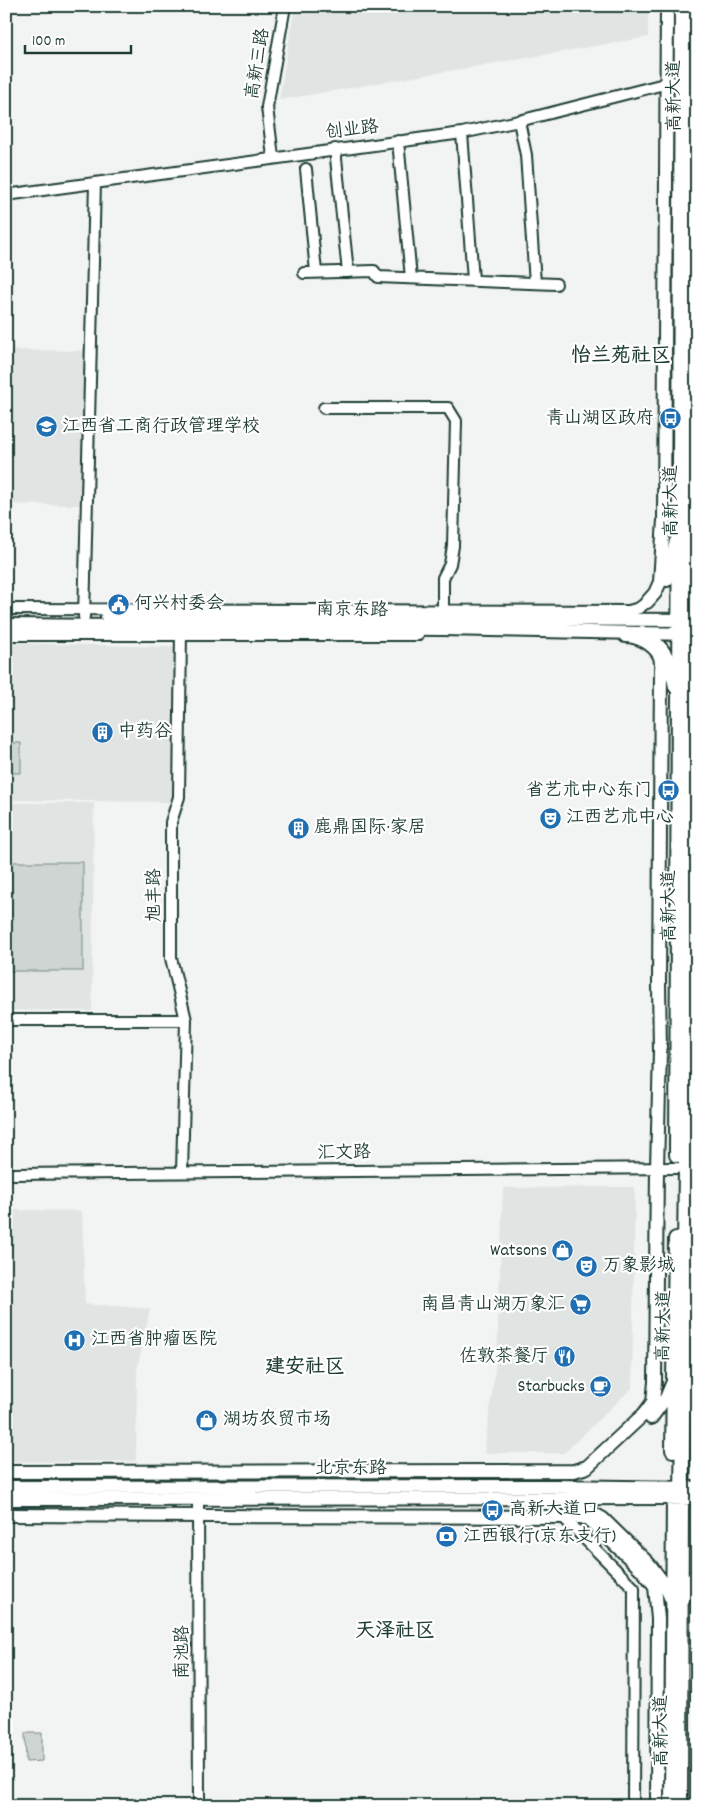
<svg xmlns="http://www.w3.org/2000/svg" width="703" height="1812" viewBox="0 0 703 1812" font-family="Dekko,'LXGW WenKai TC',sans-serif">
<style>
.built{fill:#e0e4e3}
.green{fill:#ced5d3;stroke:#768984}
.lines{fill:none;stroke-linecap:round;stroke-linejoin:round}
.minor-casing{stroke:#1f3d34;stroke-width:14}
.major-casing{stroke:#1f3d34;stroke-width:16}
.highway-casing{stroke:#1f3d34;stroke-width:18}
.minor{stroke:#fff;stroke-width:10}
.major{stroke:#fff;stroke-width:12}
.highway{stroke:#fff;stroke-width:14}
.labels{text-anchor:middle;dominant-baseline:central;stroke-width:4.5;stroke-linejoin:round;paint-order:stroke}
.street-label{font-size:18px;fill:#1f3d34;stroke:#fff}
.poi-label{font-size:18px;fill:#1f3d34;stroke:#fff;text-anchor:start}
.quarter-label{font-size:20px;font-weight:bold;fill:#1f3d34;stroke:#fff}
</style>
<rect width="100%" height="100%" fill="#f2f3f3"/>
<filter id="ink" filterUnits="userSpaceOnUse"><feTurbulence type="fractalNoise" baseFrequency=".02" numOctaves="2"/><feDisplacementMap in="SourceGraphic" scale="10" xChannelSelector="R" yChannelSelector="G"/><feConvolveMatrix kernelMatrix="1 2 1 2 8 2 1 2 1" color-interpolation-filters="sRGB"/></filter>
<g filter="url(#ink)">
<path class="built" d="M295,6H648V37L279,100Z
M6,350L87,351L85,505L6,504Z
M6,643L174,647L172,802L6,800Z
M6,803H94L92,1011L6,1010Z
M635,1187L632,1388L564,1453H484L497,1355L503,1188Z
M6,1210L82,1211L85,1304L150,1309L137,1371L136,1461L6,1462Z"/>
<path class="green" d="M6,743H21V773H6Z
M10,862H83V971H10Z
M25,1733H42V1761L26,1762Z"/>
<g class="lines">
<defs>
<path id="minor" d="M519,121L526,155L535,283
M462,133L473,280
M398,141L411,278
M335,149L348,272
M273,157L267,107L285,6
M306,169L316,272
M6,195L462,133L519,121L672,82
M304,273L374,271L378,277L556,284
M324,408H448L456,421L453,546L450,564L443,578V610
M6,609L629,611L639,608L647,602
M84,617L95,183
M181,631L179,797L171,822V958L186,1020L182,1172
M6,635H418
M625,637C638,637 653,645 659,657C660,661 660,666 661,669
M6,1020H186
M13,1174L677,1168
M198,1499L199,1806
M563,1517L634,1588L633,1806"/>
<path id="major" d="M667,580L676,541
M647,602L655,593L660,582L664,520L667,6
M107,617L689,620
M6,625L442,629L689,634
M642,632C667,648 670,660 675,687
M685,1383L691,1400L697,1407
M651,1418L666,1398L674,1379
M6,1472L574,1471L587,1467L644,1414L653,1402L655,1382L657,1168L660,1051L659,984L661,669
M6,1487L552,1486L697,1488
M6,1499L697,1498
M566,1502L582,1507L603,1519L649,1564L665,1585L670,1597
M6,1515C197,1517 389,1516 580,1517L588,1519L643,1571L655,1586L658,1619L657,1806
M684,1598L691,1581L697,1574
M671,1806L673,1498
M681,1806L682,1498"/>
<path id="highway" d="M677,1155L682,6
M673,1450L676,1239
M682,1498L689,918L694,6"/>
</defs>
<use href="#minor" class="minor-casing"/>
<use href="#major" class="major-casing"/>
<use href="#highway" class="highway-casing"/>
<use href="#minor" class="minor"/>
<use href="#major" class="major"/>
<use href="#highway" class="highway"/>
</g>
</g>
<defs>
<symbol id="bus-disc" viewBox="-11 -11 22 22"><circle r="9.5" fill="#1f6fb2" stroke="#fff"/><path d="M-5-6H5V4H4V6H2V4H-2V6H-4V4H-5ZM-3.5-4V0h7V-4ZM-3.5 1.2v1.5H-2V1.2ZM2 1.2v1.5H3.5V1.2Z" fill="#fff"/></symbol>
<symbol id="university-disc" viewBox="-11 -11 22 22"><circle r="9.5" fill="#1f6fb2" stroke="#fff"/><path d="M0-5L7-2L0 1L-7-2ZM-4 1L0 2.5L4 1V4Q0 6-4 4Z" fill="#fff"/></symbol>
<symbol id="civic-disc" viewBox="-11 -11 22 22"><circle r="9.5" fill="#1f6fb2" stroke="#fff"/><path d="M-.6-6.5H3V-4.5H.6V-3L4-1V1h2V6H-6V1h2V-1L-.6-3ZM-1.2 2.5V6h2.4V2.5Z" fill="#fff"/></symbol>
<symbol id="building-disc" viewBox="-11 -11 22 22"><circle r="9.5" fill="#1f6fb2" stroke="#fff"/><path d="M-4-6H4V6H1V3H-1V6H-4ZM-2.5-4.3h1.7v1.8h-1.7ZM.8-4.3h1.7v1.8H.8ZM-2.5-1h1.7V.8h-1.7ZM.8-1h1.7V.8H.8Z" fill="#fff"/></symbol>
<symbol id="theatre-disc" viewBox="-11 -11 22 22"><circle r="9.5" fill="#1f6fb2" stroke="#fff"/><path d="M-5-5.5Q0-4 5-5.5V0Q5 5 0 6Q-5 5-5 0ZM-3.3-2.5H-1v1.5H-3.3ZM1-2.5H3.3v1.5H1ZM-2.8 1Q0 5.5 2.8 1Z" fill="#fff"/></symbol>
<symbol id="shop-disc" viewBox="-11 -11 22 22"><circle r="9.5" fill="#1f6fb2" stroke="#fff"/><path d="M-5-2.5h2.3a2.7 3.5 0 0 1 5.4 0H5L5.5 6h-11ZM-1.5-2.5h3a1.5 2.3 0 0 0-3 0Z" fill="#fff"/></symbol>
<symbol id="supermarket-disc" viewBox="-11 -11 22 22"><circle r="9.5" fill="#1f6fb2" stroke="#fff"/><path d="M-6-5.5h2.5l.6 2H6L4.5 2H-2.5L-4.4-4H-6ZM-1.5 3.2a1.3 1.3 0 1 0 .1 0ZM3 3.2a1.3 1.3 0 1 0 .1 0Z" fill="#fff"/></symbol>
<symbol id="hospital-disc" viewBox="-11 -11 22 22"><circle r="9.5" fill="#1f6fb2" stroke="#fff"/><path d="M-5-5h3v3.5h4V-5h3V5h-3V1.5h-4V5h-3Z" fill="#fff"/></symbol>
<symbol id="restaurant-disc" viewBox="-11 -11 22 22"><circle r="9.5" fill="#1f6fb2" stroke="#fff"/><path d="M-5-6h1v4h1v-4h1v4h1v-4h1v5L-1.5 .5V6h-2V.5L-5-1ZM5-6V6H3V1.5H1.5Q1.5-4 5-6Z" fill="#fff"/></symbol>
<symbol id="cafe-disc" viewBox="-11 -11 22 22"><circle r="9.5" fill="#1f6fb2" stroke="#fff"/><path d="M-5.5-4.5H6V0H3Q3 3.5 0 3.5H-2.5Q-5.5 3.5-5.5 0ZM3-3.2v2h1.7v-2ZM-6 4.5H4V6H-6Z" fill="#fff"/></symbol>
<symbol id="bank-disc" viewBox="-11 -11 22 22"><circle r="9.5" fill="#1f6fb2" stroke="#fff"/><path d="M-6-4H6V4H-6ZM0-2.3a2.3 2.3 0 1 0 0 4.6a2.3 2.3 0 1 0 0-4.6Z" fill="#fff"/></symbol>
</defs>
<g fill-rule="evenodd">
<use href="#bus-disc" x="658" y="406" width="25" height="25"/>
<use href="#university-disc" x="34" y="414" width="25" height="25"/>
<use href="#civic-disc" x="106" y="592" width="25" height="25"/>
<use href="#building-disc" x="90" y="720" width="25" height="25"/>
<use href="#bus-disc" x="656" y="778" width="25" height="25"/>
<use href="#theatre-disc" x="538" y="806" width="25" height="25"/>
<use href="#building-disc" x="286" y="816" width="25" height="25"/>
<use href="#shop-disc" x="550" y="1238" width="25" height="25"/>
<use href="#theatre-disc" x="574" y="1254" width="25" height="25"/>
<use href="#supermarket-disc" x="568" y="1292" width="25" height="25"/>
<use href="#hospital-disc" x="62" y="1328" width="25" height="25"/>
<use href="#restaurant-disc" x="552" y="1344" width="25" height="25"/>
<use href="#cafe-disc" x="588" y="1374" width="25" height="25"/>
<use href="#shop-disc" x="194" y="1408" width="25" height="25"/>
<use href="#bus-disc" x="480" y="1498" width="25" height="25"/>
<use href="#bank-disc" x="434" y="1524" width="25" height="25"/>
</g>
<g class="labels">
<g class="street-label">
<text transform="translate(259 64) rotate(-81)">高新三路</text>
<text transform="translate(675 96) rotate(-90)">高新大道</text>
<text transform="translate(352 131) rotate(-7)">创业路</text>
<text transform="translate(672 501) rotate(-90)">高新大道</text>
<text transform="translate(352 611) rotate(1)">南京东路</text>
<text transform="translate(155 895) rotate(-90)">旭丰路</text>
<text transform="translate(670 906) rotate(-90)">高新大道</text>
<text transform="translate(344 1154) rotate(-1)">汇文路</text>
<text transform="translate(665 1326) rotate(-89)">高新大道</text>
<text x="351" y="1469">北京东路</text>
<text transform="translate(183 1652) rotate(-90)">南池路</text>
<text transform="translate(662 1731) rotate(-90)">高新大道</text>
</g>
<g class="poi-label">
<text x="654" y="419" text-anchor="end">青山湖区政府</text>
<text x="62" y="427">江西省工商行政管理学校</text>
<text x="134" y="604">何兴村委会</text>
<text x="118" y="732">中药谷</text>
<text x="652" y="791" text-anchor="end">省艺术中心东门</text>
<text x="566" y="818">江西艺术中心</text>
<text x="314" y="828">鹿鼎国际·家居</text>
<text x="547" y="1251" text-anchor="end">Watsons</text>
<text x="603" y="1266">万象影城</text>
<text x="565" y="1305" text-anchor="end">南昌青山湖万象汇</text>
<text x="91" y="1340">江西省肿瘤医院</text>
<text x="549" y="1357" text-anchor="end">佐敦茶餐厅</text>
<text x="585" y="1387" text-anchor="end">Starbucks</text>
<text x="223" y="1420">湖坊农贸市场</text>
<text x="509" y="1510">高新大道口</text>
<text x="463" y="1537">江西银行(京东支行)</text>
</g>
<g class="quarter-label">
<text x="621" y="357">怡兰苑社区</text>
<text x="305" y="1368">建安社区</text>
<text x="395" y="1632">天泽社区</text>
</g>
</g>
<rect width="703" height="1812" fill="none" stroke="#fff" stroke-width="25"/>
<rect x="12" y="12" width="678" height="1787" fill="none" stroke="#1f3d34" stroke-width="2" filter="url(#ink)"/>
<path d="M25 45v8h106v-8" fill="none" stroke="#1f3d34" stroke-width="2.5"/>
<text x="32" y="45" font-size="15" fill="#1f3d34" stroke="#ffffff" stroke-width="4" paint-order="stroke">100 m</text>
</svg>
